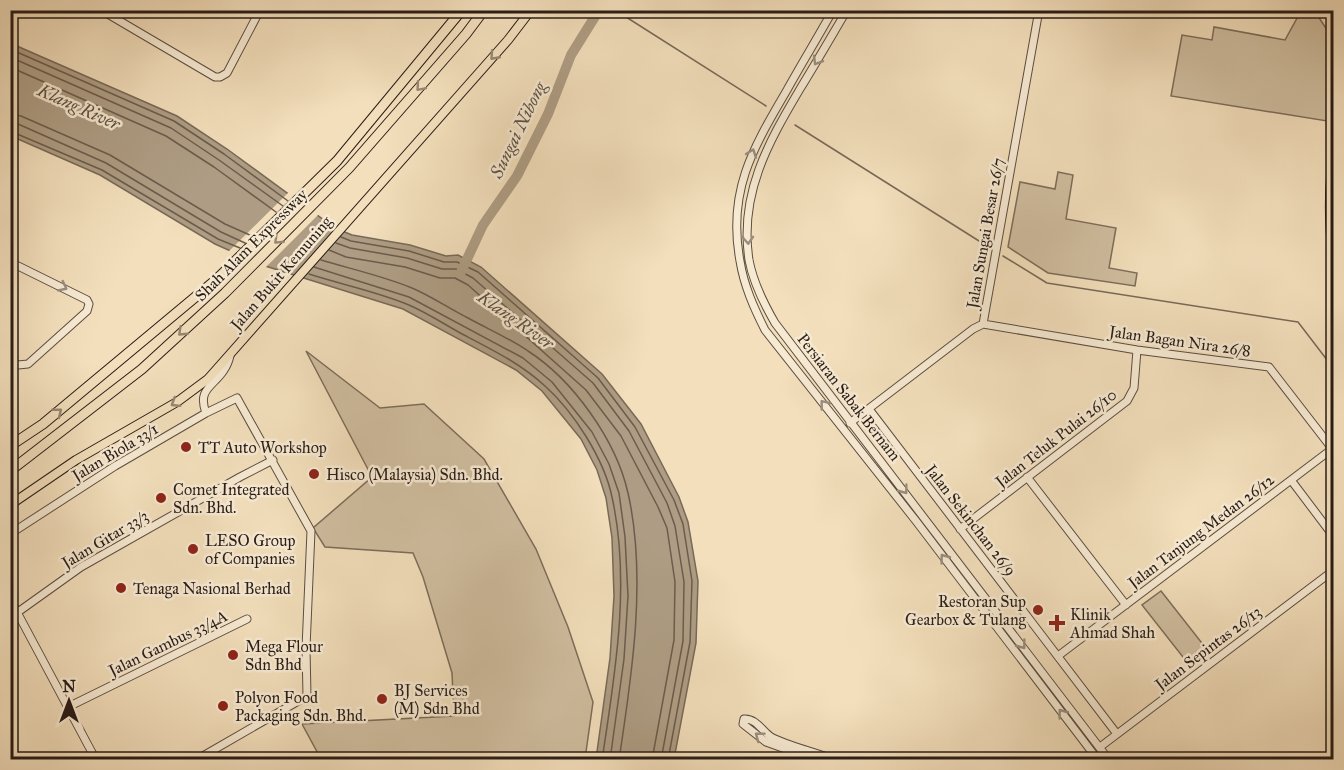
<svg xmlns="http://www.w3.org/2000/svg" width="1344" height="770" viewBox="0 0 1344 770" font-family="'IM FELL Great Primer',serif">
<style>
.green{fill:#d0bea0;stroke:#7c6d5b;stroke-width:1.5}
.water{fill:#ae9d84;stroke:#786958;stroke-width:1.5}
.pier{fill:#f3dfbc}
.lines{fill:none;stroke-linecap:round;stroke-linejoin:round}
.shore{stroke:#6b5c4d;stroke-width:1.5}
.stream{stroke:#786958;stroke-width:1.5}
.river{stroke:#ae9d84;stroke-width:10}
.minor-casing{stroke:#5b4d40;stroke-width:9}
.major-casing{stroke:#281c16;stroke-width:10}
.highway-casing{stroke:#281c16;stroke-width:11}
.minor{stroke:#f7ead3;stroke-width:7}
.major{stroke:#f3dfbc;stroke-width:8}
.highway{stroke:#f3dfbc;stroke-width:9}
.oneway{stroke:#988771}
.oneway2{stroke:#9a8d7e}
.poi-dot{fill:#8f2418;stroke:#f7ead3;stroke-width:2}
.labels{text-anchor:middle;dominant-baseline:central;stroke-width:5;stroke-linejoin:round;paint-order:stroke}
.street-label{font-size:16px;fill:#281c16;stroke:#f7ead3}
.poi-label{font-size:16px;fill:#281c16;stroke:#f7ead3;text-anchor:start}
.water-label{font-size:18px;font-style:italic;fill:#5e5042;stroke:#f7ead3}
</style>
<rect width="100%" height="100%" fill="#f3dfbc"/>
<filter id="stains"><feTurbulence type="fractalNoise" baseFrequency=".00333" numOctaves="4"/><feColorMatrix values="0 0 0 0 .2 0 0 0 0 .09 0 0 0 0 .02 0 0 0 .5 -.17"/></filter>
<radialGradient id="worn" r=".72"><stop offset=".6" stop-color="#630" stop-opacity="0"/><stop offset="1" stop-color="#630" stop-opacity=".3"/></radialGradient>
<path class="green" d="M1314,10L1333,39V83L1327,121L1171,96L1182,35L1212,40L1214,27L1285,40L1301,11Z
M1058,172L1073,175L1066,219L1116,228L1109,268L1137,273L1135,286L1048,273L1008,247L1020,182L1055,189Z
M306,351L380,408L424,404L484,459L536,549L568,627L593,702L585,759H321L302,724L454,716L452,673L423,577L413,553L325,547L313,528L372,477Z
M1161,591L1209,652L1190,666L1142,605Z"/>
<path class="water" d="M10,43L177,116L227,149L335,228L352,235L410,245L446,256L458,255L481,267L602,374L641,424L679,497L688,522L698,581L696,643L674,759H596L610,658L614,596L612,538L606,498L597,470L581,439L542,391L516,370L403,309L262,265L215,244L100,175L11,136Z"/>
<path class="pier" d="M290,191L320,213L264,269L227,253Z"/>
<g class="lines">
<path class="shore" d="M10,49L174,121L224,154L288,201
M10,57L171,128L219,160L283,206
M10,67L166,136L214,167L276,212
M10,114L21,116L110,155L225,224L252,236
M10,123L18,124L106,163L221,232L245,243
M10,131L102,170L218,239L240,248
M341,237L351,241L409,251L444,262H457L478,272L598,378L635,427L674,500L683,524L692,581L690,642L668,760
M336,243L350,248L407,258L442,269H456L473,278L593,383L629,431L667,503L675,526L684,582L683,641L661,760
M329,250L346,257L405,267L440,278H455L468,285L586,390L621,436L658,507L667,528L675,582L674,640L652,760
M321,260C351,269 383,276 412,288C431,296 450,309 468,318C488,329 509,338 528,351C573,380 616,440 628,493C647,577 632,675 619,760
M314,267L409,297L523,358L552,382L592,432L609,464L619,493L625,537L628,596L624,659L610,760
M309,274C340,284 374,291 404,303C425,311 445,325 464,335C493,350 521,364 545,386C574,412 604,459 612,497C631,583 615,674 602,760"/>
<path class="stream" d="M615,10L766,106
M795,125L987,246
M1003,256L1047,283L1298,322L1334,369"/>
<path class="river" d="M461,272L483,225L517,176L548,114L571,55L599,10"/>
<defs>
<path id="minor" d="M101,10L215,77H220L227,73L260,10
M833,10C818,37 802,63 787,90C753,148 727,191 740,261C744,286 754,308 765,330L916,521L1098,760
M847,10C831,37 816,63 800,89C768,143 739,194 749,260C753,282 764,304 775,323L1109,760
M10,262L87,300L89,304L87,311L28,364L18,365L10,361
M983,324L1137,350L1269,367L1334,451
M869,409L1117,734
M206,413C197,389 213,387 224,370C227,366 229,360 230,356
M850,423L973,329L983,324L1039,10
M1027,477L1126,605
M1291,480L1334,537
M960,529L1127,401L1134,388L1137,350
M10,534L115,466L206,413L237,398L311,531L306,648L307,696L196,760
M10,599L96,760
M18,612L81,567L240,477L273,460
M1058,656L1332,449
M68,707L247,619
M1100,747L1334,570
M813,759L766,742L743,724L744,719C756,718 762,731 771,737C785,745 818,753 835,760"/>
<path id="major" d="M1334,151C1328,189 1329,228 1334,266
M10,505L76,460L177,402L208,379L508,40L531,10"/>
<path id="highway" d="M10,446L43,424L217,279L337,161L462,10
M10,471L142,369L225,293L349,168L466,34L484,10"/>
</defs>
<use href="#minor" class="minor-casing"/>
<use href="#major" class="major-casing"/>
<use href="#highway" class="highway-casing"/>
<use href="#minor" class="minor"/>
<use href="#major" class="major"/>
<use href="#highway" class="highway"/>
</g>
<defs><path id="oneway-chevron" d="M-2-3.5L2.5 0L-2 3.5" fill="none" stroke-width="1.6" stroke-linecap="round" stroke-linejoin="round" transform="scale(1.5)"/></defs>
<g class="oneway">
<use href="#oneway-chevron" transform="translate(494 56) rotate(132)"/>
<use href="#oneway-chevron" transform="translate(420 87) rotate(131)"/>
<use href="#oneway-chevron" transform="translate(278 240) rotate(136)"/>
<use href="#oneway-chevron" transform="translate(182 332) rotate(137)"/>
<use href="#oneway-chevron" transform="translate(175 403) rotate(148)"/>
<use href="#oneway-chevron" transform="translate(58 412) rotate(-39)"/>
</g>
<g class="oneway2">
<use href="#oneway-chevron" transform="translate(817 61) rotate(121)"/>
<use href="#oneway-chevron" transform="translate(752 153) rotate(-70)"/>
<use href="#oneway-chevron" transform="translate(748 240) rotate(87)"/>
<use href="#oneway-chevron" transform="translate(63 287) rotate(27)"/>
<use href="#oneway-chevron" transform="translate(824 404) rotate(-128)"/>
<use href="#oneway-chevron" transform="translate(904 490) rotate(53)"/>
<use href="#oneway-chevron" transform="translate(944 558) rotate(-127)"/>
<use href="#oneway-chevron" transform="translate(1022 645) rotate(53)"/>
<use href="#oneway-chevron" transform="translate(1062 713) rotate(-127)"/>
<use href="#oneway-chevron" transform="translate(759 736) rotate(-143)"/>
</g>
<g class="poi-dot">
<circle cx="186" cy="447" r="6"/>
<circle cx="314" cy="474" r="6"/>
<circle cx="161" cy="498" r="6"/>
<circle cx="193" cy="549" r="6"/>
<circle cx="121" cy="588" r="6"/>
<circle cx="1038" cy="610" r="6"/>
<path d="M1054 614h6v6h6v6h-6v6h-6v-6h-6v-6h6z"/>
<circle cx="233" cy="655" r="6"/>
<circle cx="382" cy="699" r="6"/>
<circle cx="223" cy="706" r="6"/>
</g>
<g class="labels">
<g class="street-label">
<text transform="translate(985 233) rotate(-80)">Jalan Sungai Besar 26/7</text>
<text transform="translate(251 245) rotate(-45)">Shah Alam Expressway</text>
<text transform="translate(281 273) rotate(-49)">Jalan Bukit Kemuning</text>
<text transform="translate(1180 341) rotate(8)">Jalan Bagan Nira 26/8</text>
<text transform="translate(849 397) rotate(52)">Persiaran Sabak Bernam</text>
<text transform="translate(1056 438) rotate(-38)">Jalan Teluk Pulai 26/10</text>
<text transform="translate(115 452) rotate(-31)">Jalan Biola 33/1</text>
<text transform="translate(971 520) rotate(52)">Jalan Sekinchan 26/9</text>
<text transform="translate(1201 531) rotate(-37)">Jalan Tanjung Medan 26/12</text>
<text transform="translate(105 539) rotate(-31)">Jalan Gitar 33/3</text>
<text transform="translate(168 643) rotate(-26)">Jalan Gambus 33/4A</text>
<text transform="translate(1208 648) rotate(-37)">Jalan Sepintas 26/13</text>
</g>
<g class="poi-label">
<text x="198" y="447">TT Auto Workshop</text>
<text x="326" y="474">Hisco (Malaysia) Sdn. Bhd.</text>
<text x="173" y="489">Comet Integrated<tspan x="173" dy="18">Sdn. Bhd.</tspan></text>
<text x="205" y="540">LESO Group<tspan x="205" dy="18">of Companies</tspan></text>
<text x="133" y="588">Tenaga Nasional Berhad</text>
<text x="1026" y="601" text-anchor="end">Restoran Sup<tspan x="1026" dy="18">Gearbox &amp; Tulang</tspan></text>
<text x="1070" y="614">Klinik<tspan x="1070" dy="18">Ahmad Shah</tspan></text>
<text x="245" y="646">Mega Flour<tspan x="245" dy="18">Sdn Bhd</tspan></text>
<text x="394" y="690">BJ Services<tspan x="394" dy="18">(M) Sdn Bhd</tspan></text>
<text x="235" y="697">Polyon Food<tspan x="235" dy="18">Packaging Sdn. Bhd.</tspan></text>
</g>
<g class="water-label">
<text transform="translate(79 107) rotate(24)">Klang River</text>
<text transform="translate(518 130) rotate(-64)">Sungai Nibong</text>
<text transform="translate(516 320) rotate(35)">Klang River</text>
</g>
</g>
<rect width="1344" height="770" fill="none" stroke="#f3dfbc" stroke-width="36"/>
<rect x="12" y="12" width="1320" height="746" fill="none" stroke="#281c16" stroke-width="3"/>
<rect x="18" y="18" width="1308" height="734" fill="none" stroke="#281c16" stroke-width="1.5"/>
<g transform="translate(69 701)" stroke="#f7ead3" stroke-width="4.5" paint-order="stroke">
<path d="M0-4.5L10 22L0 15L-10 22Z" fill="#281c16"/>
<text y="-9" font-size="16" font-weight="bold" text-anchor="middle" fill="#281c16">N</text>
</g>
<rect width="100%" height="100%" filter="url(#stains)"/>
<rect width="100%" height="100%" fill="url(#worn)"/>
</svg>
